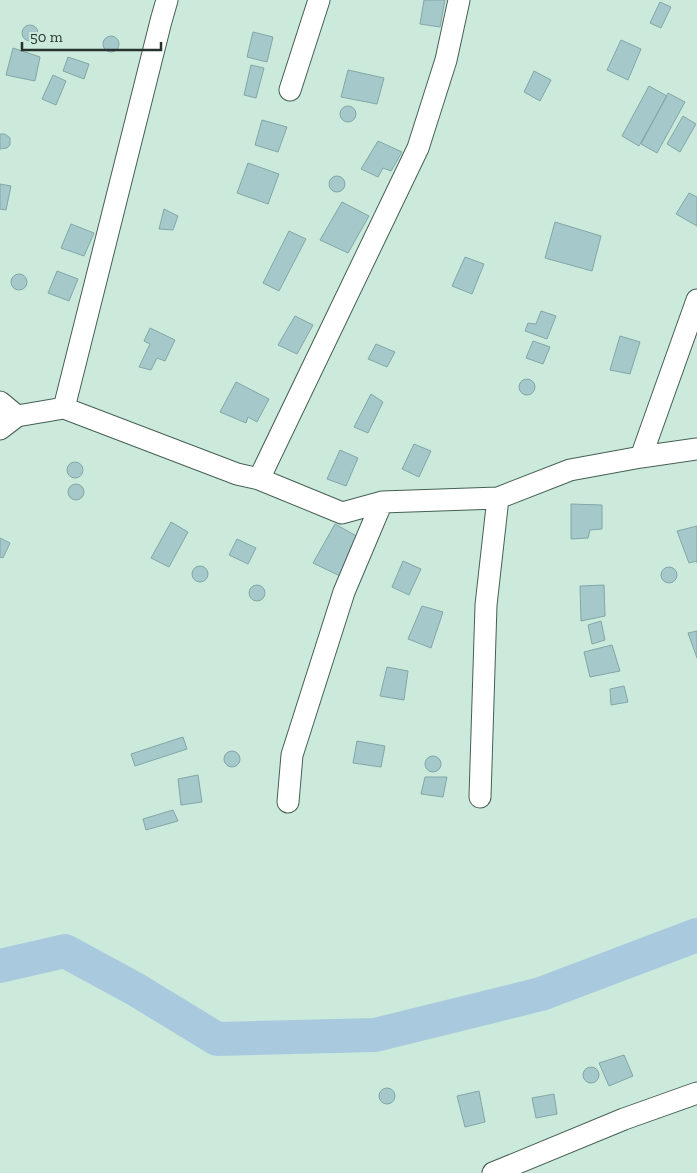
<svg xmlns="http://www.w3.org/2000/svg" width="697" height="1173" viewBox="0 0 697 1173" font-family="'Zilla Slab',serif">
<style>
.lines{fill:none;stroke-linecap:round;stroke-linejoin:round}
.river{stroke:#a9cade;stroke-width:34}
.building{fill:#a5c9ca;stroke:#83a6a7}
.minor-casing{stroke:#456053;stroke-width:23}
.minor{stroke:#fff;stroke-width:21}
</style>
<rect width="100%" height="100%" fill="#cbeadb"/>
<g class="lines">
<path class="river" d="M0,966L65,951L135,989L217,1039L375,1035L541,994L697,935"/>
</g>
<path class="building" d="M424,0H445L440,27L420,24Z
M660,2L671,7L661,28L650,23Z
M22 33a8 8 0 1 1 16 0a8 8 0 1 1-16 0Z
M253,32L273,37L267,62L247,57Z
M103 44a8 8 0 1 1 16 0a8 8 0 1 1-16 0Z
M621,40L641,49L628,80L607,70Z
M13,48L40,57L35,81L6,75Z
M68,57L89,64L84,79L63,71Z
M251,65L264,68L256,98L244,95Z
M348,70L384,78L377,104L341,97Z
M534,71L551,80L540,101L524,92Z
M53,75L66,81L56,105L42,99Z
M649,86L667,96L639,146L622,136Z
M668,93L685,102L657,153L641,144Z
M340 114a8 8 0 1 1 16 0a8 8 0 1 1-16 0Z
M683,116L696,124L680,152L667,144Z
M262,120L287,127L278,152L255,145Z
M0,134H5L10,138V145L7,148L0,149Z
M378,141L402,152L391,171L383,168L378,177L361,169Z
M248,163L279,174L268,204L237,193Z
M329 184a8 8 0 1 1 16 0a8 8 0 1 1-16 0Z
M0,184L11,186L6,210L0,209Z
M689,193L697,197V226L676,214Z
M342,202L369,216L348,253L320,240Z
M164,209L178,216L173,230L159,229Z
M555,222L601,236L592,271L545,258Z
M71,224L94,233L84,256L61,248Z
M289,231L306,239L279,291L263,283Z
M465,257L484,264L472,294L452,286Z
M57,271L78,279L69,301L48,293Z
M11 282a8 8 0 1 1 16 0a8 8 0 1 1-16 0Z
M541,311L556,316L547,339L525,331L528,323L536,324Z
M295,316L313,325L297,354L278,345Z
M150,328L175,340L165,361L157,358L151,370L139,367L150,344L144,341Z
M620,336L640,342L630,374L610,370Z
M533,341L550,347L543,364L526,358Z
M376,344L395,352L387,367L368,359Z
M519 387a8 8 0 1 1 16 0a8 8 0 1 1-16 0Z
M236,382L269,399L257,422L248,417L246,423L220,412Z
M371,394L383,402L368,433L354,427Z
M414,444L431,451L419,477L402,469Z
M340,450L358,458L346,486L327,479Z
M67 470a8 8 0 1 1 16 0a8 8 0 1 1-16 0Z
M68 492a8 8 0 1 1 16 0a8 8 0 1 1-16 0Z
M571,504L602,505V529L590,530L588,538L571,539Z
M171,522L188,532L169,567L151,558Z
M335,524L360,538L340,576L313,563Z
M697,526V563V561L689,563L677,531Z
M0,538L10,543L3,558L0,557Z
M237,539L256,548L248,564L229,555Z
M403,561L421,569L409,595L392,587Z
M192 574a8 8 0 1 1 16 0a8 8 0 1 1-16 0Z
M661 575a8 8 0 1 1 16 0a8 8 0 1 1-16 0Z
M604,585L605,616L581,621L580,586Z
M249 593a8 8 0 1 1 16 0a8 8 0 1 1-16 0Z
M422,606L443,612L431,648L408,639Z
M601,621L605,640L592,644L588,625Z
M697,631V658L688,633Z
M612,645L620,671L590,677L584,652Z
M387,667L408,671L404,700L380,696Z
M624,686L628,702L611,705L610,689Z
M183,737L187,749L135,766L131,754Z
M357,741L385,746L381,767L353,763Z
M224 759a8 8 0 1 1 16 0a8 8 0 1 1-16 0Z
M425 764a8 8 0 1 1 16 0a8 8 0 1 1-16 0Z
M198,775L202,802L181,805L178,779Z
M425,777H447L443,797L421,794Z
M173,810L178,821L146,830L143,819Z
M624,1055L633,1076L609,1086L599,1063Z
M583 1075a8 8 0 1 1 16 0a8 8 0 1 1-16 0Z
M379 1096a8 8 0 1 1 16 0a8 8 0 1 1-16 0Z
M479,1091L485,1122L465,1127L457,1096Z
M554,1094L557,1114L536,1118L532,1098Z"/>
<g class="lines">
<defs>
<path id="minor" d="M290,90L319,0
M0,402L17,416L64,408L237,474L259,479L342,513L382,502L498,498L570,470L641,457L697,449
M64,408L161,21L167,0
M0,429L17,416
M641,457L697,300
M259,479L418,148L446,60L459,0
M480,797L486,605L498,498
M288,802L292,755L344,592L382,502
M493,1173L624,1119L697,1093"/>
</defs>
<use href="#minor" class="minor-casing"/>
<use href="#minor" class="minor"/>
</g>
<path d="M22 42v8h139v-8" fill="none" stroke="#26322c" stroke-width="2.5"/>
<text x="30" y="42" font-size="15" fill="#26322c" stroke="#cbeadb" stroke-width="4" paint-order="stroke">50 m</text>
</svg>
